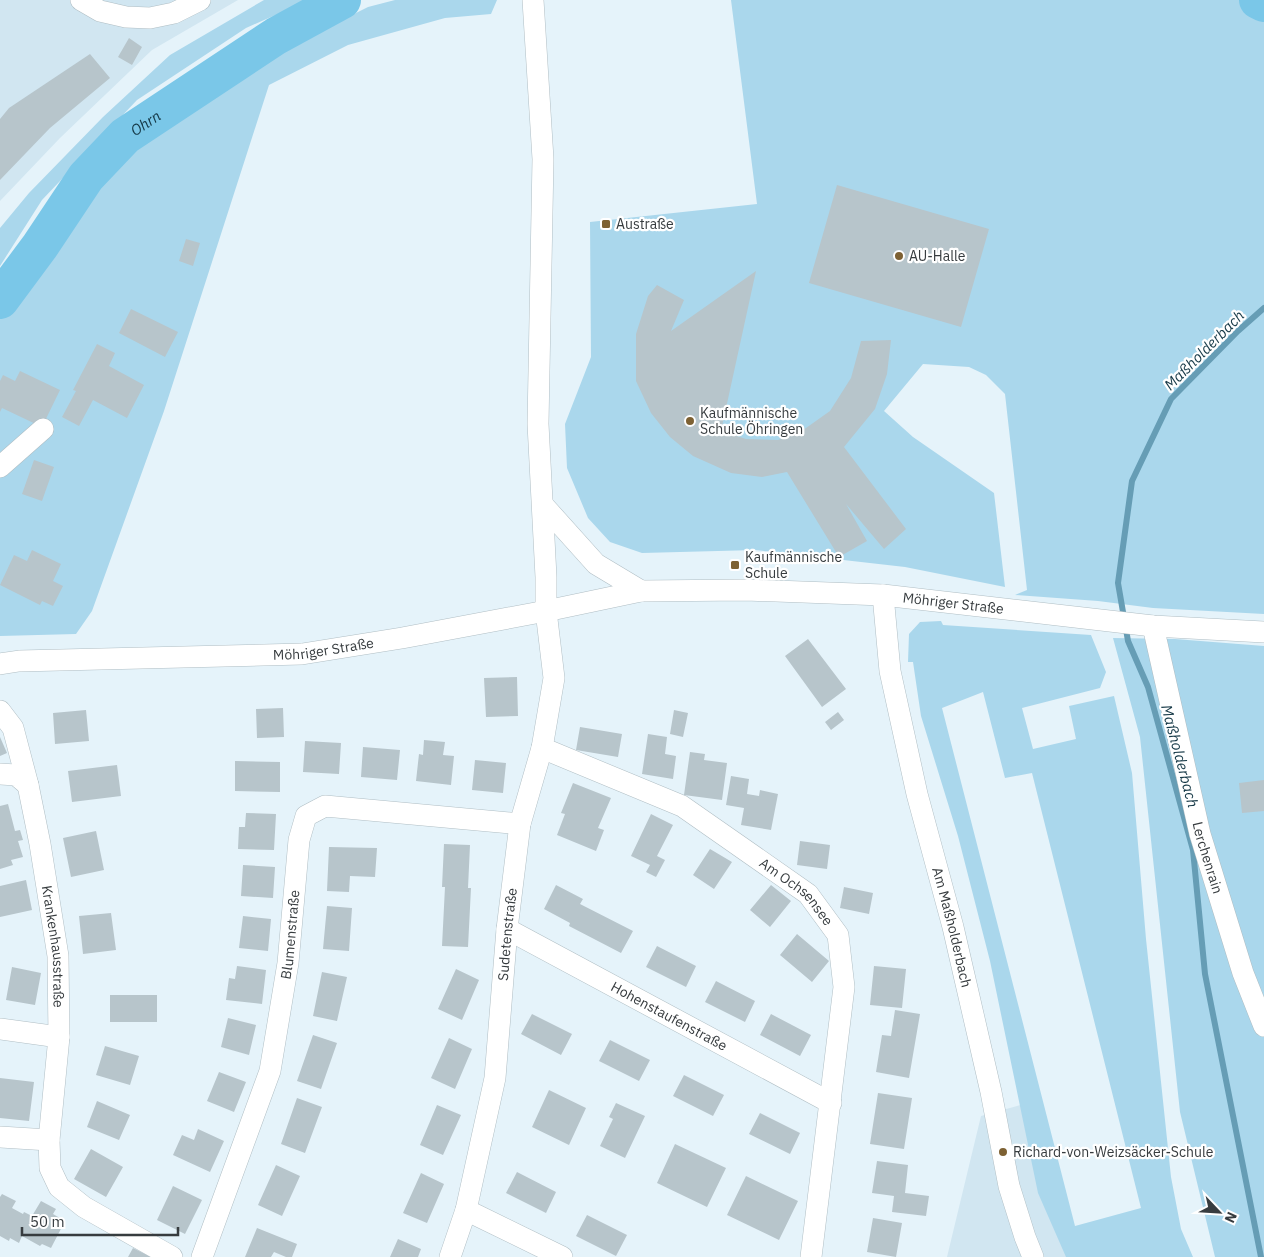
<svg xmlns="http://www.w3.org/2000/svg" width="1264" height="1257" viewBox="0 0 1264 1257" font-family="'IBM Plex Sans',sans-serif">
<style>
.built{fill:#d1e6f1}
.green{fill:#aad7ec;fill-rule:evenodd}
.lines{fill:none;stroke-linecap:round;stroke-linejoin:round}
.stream{stroke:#669db5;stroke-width:6}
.river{stroke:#7ac7e8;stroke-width:38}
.building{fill:#b7c5cb}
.minor-casing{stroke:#b0bec4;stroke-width:22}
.minor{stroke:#fff;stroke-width:21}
.poi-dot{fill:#7d6133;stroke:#fff;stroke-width:2}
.labels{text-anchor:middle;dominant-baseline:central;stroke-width:4.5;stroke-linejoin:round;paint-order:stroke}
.poi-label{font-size:14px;fill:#373c3f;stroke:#fff;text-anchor:start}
.street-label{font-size:14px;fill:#373c3f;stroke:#fff}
.water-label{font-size:15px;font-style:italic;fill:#153846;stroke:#fff}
</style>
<rect width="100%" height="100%" fill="#e5f3fa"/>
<path class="built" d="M0,0H238L152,50L60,138L0,201Z
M1024,1104L1067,1257H947L981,1116Z"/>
<path class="green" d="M264,0H309L246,28L137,100L42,200L0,266V228L29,193L103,117L170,55Z
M395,0H497L491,14L445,18L348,45L269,85L164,411L92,611L76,634L0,636V319L15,289L101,184L160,126L280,51L368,7Z
M731,0H1264V614L1153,608L1098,601L1015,595L1027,590L1005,394L986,375L969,367L923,364L884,411L913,437L994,493L1005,587L905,567L756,550L642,553L610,542L588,518L567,468L565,424L591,357L590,222L757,204Z
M941,621L943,625L1091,635L1106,672L1100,688L1022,708L1033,749L1076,739L1069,706L1114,696L1132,773L1146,939L1171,1177L1181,1229L1193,1257H1066L1038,1193L990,961L958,836L921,716L913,662H908L909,634L920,622ZM983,692L1005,778L1032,773L1141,1208L1075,1226L942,708Z
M1113,638L1175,639L1264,646V1257H1215L1180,1112L1140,737Z"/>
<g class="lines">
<path class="stream" d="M1261,1257L1205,974L1193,850L1148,687L1128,641L1118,583L1132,481L1171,399L1238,331L1264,308"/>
<g class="river">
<path d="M1258,0L1264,3"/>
<path id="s1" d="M0,300L40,246L86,177L125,136L276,36L342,0"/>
</g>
</g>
<path class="building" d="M129,38L142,47L132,65L118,57Z
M90,54L110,78L50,128L0,180V119L9,108Z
M837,185L989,229L961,327L809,283Z
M186,239L200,243L193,266L179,261Z
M756,271L721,431L746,439L778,440L806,428L830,411L851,378L861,341L891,340L887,374L875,409L844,447L906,529L884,549L846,504L867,541L839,557L787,472L762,477L731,473L693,456L670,437L651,413L636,381V334L648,296L657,285L684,300L671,331Z
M131,309L178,332L165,357L119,333Z
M97,344L115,353L109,366L144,385L127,418L93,400L79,426L62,417L76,391L73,390Z
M20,371L60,390L42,427L2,408L0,412V381L3,375L15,381Z
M34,460L54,467L42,501L22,494Z
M32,550L61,564L53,581L63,586L53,606L42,601L40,605L0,585L14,555L27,561Z
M808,639L846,689L822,707L785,656Z
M517,677L518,716L486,717L484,678Z
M283,708L284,737L257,738L256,709Z
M86,710L89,741L55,744L53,713Z
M674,710L688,713L683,737L670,734Z
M838,712L844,720L831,730L825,722Z
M580,727L622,734L618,757L576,750Z
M648,734L667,737L665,754L676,756L673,779L642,774Z
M0,737L7,753L0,756Z
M424,740L445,742L443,755L454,756L451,785L416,781L419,754L423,755Z
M305,741L341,743L339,774L303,772Z
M363,747L400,750L397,780L361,777Z
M690,752L705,754L704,760L727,763L722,800L684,795Z
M475,760L506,763L503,793L472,790Z
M235,761L280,762V792L235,791Z
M117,765L121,796L72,802L68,771Z
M731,776L749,779L747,794L759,796L760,790L778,794L771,830L741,825L744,808L726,805Z
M1264,780V811L1242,813L1239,783Z
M573,783L611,798L598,828L604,830L596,851L557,835L565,814L561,813Z
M8,804L15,831L20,830L23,840L18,841L23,857L11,860L13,865L0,869V806Z
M246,813L276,814L274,850L238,849L239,827H245Z
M651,814L673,825L657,856L665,860L656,877L646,872L650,865L631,856Z
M96,831L104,870L71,877L63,838Z
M800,841L830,845L827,869L797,865Z
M444,844L470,845L468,888H471L468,947L442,946L445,887H442Z
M329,847L377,848L375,877L350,876L349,892L327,891Z
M710,849L732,862L714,889L693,875Z
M243,865L275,867L273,898L241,896Z
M26,880L32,910L0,917V886Z
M556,885L583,899L580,904L633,931L621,953L569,926L570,923L544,909Z
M771,885L791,901L770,927L750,910Z
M844,887L873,893L869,914L840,908Z
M327,906L352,908L349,951L323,949Z
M111,913L116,950L83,954L79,916Z
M243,916L271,919L268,951L239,948Z
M797,934L829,961L812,982L780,955Z
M657,946L696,966L686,987L646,967Z
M237,966L266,970L262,1004L226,1000L229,978L235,979Z
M874,966L906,969L902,1008L870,1005Z
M12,967L41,973L35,1005L6,1000Z
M456,969L479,980L462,1020L438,1009Z
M322,972L347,977L337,1021L313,1016Z
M716,981L755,1001L745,1022L705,1002Z
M110,995H157V1022H110Z
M895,1010L920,1014L909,1078L876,1072L882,1035L891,1036Z
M532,1014L572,1034L561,1055L521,1034Z
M771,1014L811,1035L800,1056L760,1035Z
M228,1018L256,1025L249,1055L221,1047Z
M313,1035L337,1043L321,1089L297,1081Z
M449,1038L472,1049L455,1089L431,1078Z
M610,1040L650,1060L639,1081L599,1061Z
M105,1046L139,1056L130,1085L96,1075Z
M219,1072L246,1082L234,1112L207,1101Z
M684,1075L724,1095L713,1116L673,1096Z
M0,1078L34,1082L29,1121L0,1118Z
M549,1090L586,1108L569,1145L532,1127Z
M878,1093L912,1098L904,1149L870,1144Z
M297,1098L322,1107L305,1153L281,1144Z
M97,1101L130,1115L119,1140L87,1127Z
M616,1103L645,1116L625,1158L600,1146L613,1119L609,1117Z
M437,1105L461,1115L443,1155L420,1145Z
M760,1113L800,1133L790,1154L749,1134Z
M198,1129L224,1141L210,1172L173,1155L182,1135L194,1140Z
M675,1144L726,1168L707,1207L657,1183Z
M91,1149L123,1167L106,1197L74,1179Z
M877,1161L908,1165L905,1193L929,1196L926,1216L892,1212L894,1196L872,1193Z
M276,1165L300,1176L282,1216L258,1205Z
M517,1172L556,1192L546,1213L506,1193Z
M421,1173L444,1184L427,1223L403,1213Z
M746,1176L798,1201L779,1240L727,1215Z
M173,1186L202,1200L185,1234L157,1220Z
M2,1194L16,1201L12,1208L23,1214L24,1212L32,1216L41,1201L56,1209L53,1214L65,1221L51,1248L42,1244L40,1246L22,1236L19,1243L10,1238L9,1241L0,1236V1197Z
M587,1215L627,1235L616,1256L576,1236Z
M873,1218L902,1223L896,1257L867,1252Z
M257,1228L297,1244L292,1257H286L274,1252L271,1257H245Z
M398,1239L421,1249L418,1257H390Z
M133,1248L151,1257H128Z"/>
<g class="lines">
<defs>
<g id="minor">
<path d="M81,0L100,11L126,17L150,18L174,13L200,0"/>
<path d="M0,467L43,429"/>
<path d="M543,505L596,564L641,591"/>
<path id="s2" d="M883,595L890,671L917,794L953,927L991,1092L1009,1186L1025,1237L1033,1257"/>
<path id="s3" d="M1153,626L1200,834L1243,973L1264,1026"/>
<path id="s4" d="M0,664L19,661L302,654L402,638L546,611L641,591L746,590L883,595L1153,626L1264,632"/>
<path id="s5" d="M0,711L13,728L28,785L40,844L58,956L59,1037L49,1140L50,1168L59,1187L84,1207L172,1257"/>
<path id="s6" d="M542,748L682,806L808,894L838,935L844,987L811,1257"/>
<path d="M0,774L16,775L28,785"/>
<path id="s7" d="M507,929L831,1103"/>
<path d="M0,1029L59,1037"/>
<path d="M0,1137L49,1140"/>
<path d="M466,1210L562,1257"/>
<path id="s8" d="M202,1257L270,1071L288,963L299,840L306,816L325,806L520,824"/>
<path id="s9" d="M450,1257L466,1210L495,1078L507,929L520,824L542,748L554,678L546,611V577L538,424L543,159L533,0"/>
</g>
</defs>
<use href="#minor" class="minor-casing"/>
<use href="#minor" class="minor"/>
</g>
<g class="poi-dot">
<rect x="601" y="219" width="10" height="10" rx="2.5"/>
<circle cx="899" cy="256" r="5"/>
<circle cx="690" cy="421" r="5"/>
<rect x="730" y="560" width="10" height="10" rx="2.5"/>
<circle cx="1003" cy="1152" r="5"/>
</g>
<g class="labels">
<g class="poi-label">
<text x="616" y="224">Austraße</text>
<text x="909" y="256">AU-Halle</text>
<text x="700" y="413">Kaufmännische<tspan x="700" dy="16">Schule Öhringen</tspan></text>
<text x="745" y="557">Kaufmännische<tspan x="745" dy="16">Schule</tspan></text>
<text x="1013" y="1152">Richard-von-Weizsäcker-Schule</text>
</g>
<g class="street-label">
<text stroke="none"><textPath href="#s4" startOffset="960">Möhriger Straße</textPath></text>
<text stroke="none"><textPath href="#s4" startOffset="324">Möhriger Straße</textPath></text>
<text stroke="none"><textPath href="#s3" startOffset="238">Lerchenrain</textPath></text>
<text stroke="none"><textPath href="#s6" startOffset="295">Am Ochsensee</textPath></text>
<text stroke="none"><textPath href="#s2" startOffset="340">Am Maßholderbach</textPath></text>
<text stroke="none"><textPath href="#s8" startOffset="336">Blumenstraße</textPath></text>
<text stroke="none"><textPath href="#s9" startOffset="329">Sudetenstraße</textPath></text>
<text stroke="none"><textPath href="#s5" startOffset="244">Krankenhausstraße</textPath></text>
<text stroke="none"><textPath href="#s7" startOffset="184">Hohenstaufenstraße</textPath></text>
</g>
<g class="water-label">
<text stroke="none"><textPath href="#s1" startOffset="231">Ohrn</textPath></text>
<text transform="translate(1204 350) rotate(-45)">Maßholderbach</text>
<text transform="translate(1180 756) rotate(75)">Maßholderbach</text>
</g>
</g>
<g transform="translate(1219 1212) rotate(115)" stroke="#ffffff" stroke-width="4" paint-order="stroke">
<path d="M0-4L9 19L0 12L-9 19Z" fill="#373c3f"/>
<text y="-8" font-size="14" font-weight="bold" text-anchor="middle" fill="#373c3f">N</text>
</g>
<path d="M22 1227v8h156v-8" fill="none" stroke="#373c3f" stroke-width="2.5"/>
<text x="30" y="1227" font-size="15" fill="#373c3f" stroke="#ffffff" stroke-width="4" paint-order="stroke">50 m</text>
</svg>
